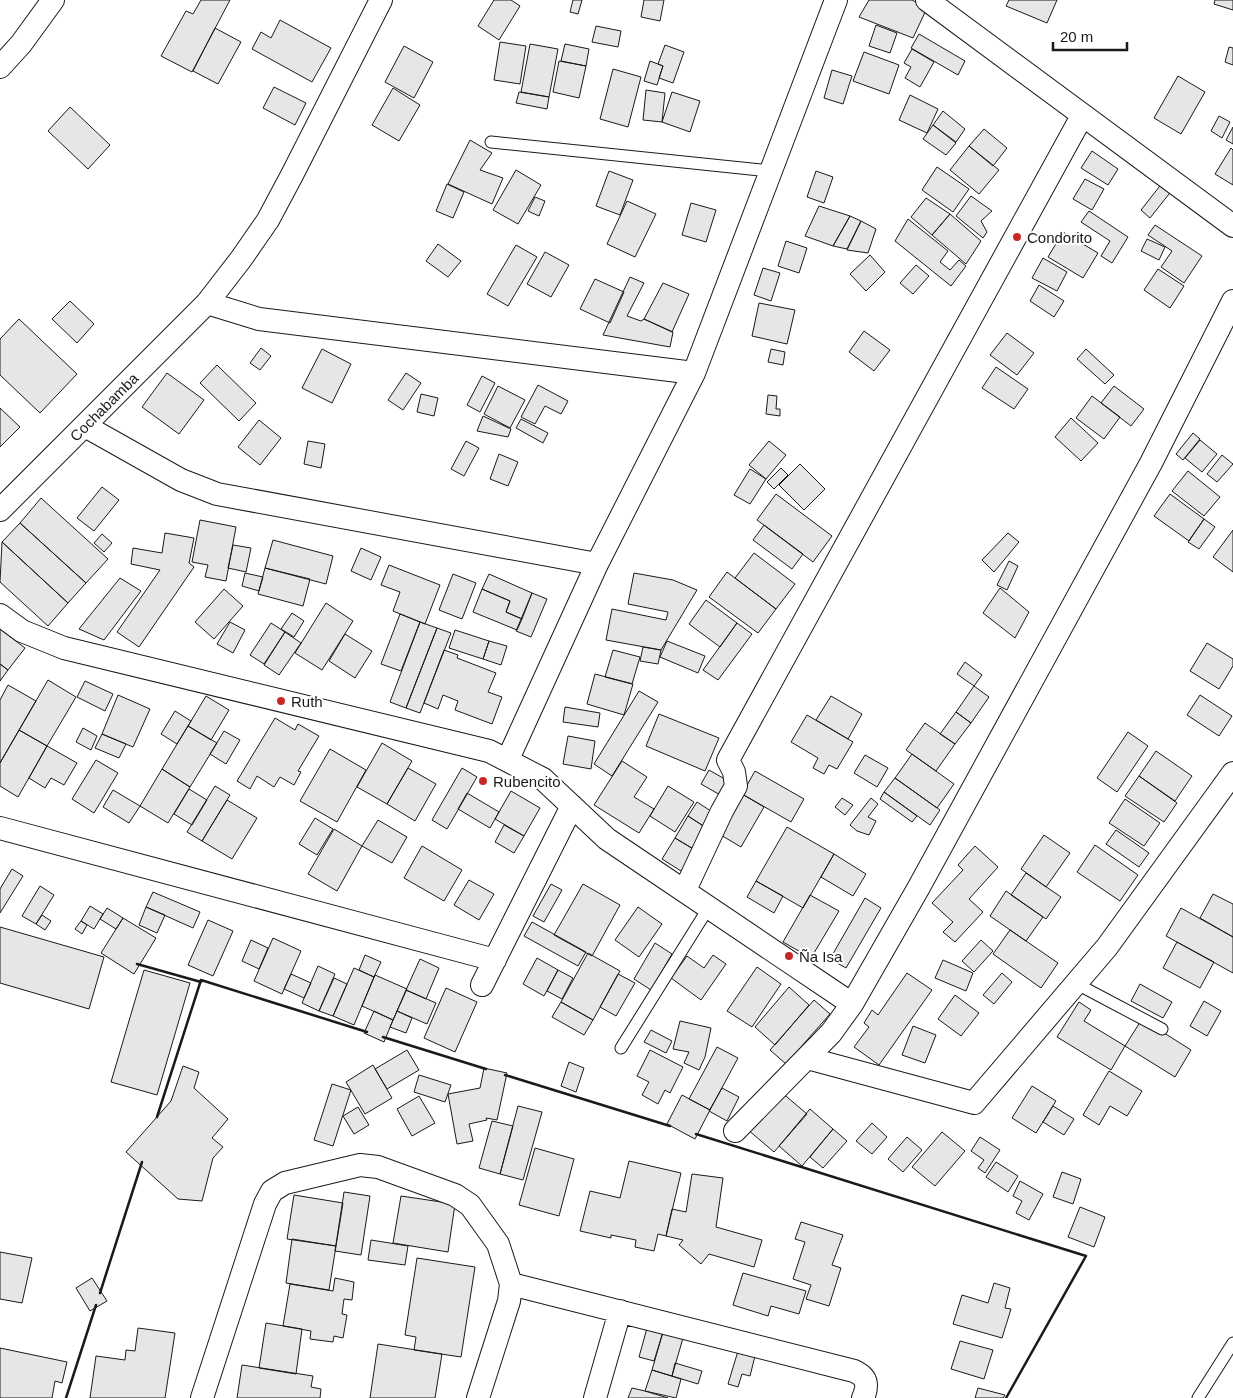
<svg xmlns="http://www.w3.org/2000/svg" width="1233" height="1398" viewBox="0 0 1233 1398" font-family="Helvetica,sans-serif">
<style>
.building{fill:#e6e6e6;stroke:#1a1a1a}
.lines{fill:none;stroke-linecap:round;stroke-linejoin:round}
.lane-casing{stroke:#1a1a1a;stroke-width:13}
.street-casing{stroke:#1a1a1a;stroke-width:24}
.lane{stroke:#fff;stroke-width:11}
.street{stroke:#fff;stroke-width:22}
.wall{stroke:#1a1a1a;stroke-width:2.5}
.poi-dot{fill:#c62828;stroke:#fff;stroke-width:2}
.labels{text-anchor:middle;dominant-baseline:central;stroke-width:4;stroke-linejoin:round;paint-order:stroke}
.poi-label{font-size:15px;fill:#1a1a1a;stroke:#fff;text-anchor:start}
.street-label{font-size:15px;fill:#1a1a1a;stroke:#fff}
</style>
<rect width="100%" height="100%" fill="#fff"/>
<path class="building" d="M201,0H230L192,72L161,56L186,11L193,14Z
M494,0H511L520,6L499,40L478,26Z
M573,0H582L578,14L570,12Z
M644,0H664L660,21L641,17Z
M869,0H912L927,8L913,38L859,17Z
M1009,0H1057L1047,23L1006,6Z
M1215,0H1233V10L1214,4Z
M280,20L331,48L312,82L252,49L261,32L271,38Z
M876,25L897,33L890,53L869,46Z
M596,26L621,31L618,47L592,42Z
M215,28L241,42L218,84L193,71Z
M919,34L965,61L958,75L911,48Z
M500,42L526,46L520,84L494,80Z
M530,44L558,49L549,97L521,92Z
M565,44L589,49L586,66L561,61Z
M665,45L684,52L673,83L659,78L663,66L658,64Z
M404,46L433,62L414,98L385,82Z
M1229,47L1233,48V65L1225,62Z
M912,49L934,62L920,87L905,78L911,67L904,63Z
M864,52L899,65L889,94L853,81Z
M559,61L586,66L579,98L553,92Z
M650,61L663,66L657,85L644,81Z
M613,69L641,77L628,127L600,119Z
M832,70L852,76L843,104L824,98Z
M1178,76L1205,92L1181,134L1154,118Z
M274,87L306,103L295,125L263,108Z
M393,88L420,105L399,141L372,125Z
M646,90L665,93L662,122L643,120Z
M519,92L549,97L547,109L516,103Z
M672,92L700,101L690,132L662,122Z
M910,95L938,109L927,133L899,120Z
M70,107L110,145L88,169L48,131Z
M943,111L965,129L956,142L933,125Z
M1219,116L1230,122L1222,138L1211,131Z
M933,125L956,143L946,155L923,139Z
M1233,127V144L1226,140Z
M984,129L1007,148L993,166L969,146Z
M470,140L492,153L480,170L503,178L492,204L448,184Z
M969,146L999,170L979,194L950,170Z
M1231,148L1233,150V185L1215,174Z
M1092,151L1118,169L1108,185L1081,168Z
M937,167L969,189L953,212L922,190Z
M516,170L541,185L518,224L493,210Z
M609,171L633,180L620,215L596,206Z
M816,171L833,177L824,203L807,197Z
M1085,179L1104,189L1092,210L1073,199Z
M1163,182L1173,189L1150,218L1141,210Z
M447,184L464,192L453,218L436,211Z
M971,196L992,211L981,221L987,232L983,238L956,216Z
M535,197L545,201L539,216L528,211Z
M926,198L950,214L932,235L911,217Z
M627,201L656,214L635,257L607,244Z
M691,203L716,210L706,242L682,235Z
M819,206L850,216L833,246L805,236Z
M1089,211L1128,237L1112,263L1101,256L1110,241L1081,222Z
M950,214L981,241L966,264L932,235Z
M850,216L861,221L847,249L833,246Z
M908,219L948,251L940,262L950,270L959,260L966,266L951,286L895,241Z
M861,221L876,229L868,253L847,250Z
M1155,225L1202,256L1184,283L1161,267L1172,251L1148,235Z
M1063,232L1098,253L1083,278L1048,257Z
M1147,239L1165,247L1159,260L1141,251Z
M786,241L807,248L799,273L778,266Z
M438,244L461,261L448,277L426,261Z
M516,245L537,257L508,306L487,294Z
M545,252L569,265L551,297L527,284Z
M870,255L885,272L866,291L850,274Z
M1043,258L1067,272L1057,291L1032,278Z
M916,265L929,276L913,294L900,283Z
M763,268L780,273L771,301L754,295Z
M1158,269L1184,286L1170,308L1144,290Z
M630,277L644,283L627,316L641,321L644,319L673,332L670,347L603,335Z
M595,279L624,292L610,323L580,309Z
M663,283L689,294L672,332L644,319Z
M1039,285L1064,301L1054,317L1030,301Z
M70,301L94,324L77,343L52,319Z
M759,303L795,310L787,344L752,336Z
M19,319L77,374L40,413L0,375V339Z
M864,331L890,350L874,371L849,352Z
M1007,333L1034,353L1017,375L990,355Z
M261,348L271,356L260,370L250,363Z
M322,349L351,364L332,403L302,388Z
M771,349L785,352L783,365L768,362Z
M1086,349L1114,375L1105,384L1077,359Z
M217,365L256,403L239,421L200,383Z
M996,367L1028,389L1014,409L982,388Z
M167,373L204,400L179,434L142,407Z
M406,373L421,383L403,410L388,400Z
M482,376L495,383L480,412L467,405Z
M538,385L568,401L561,414L545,406L535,424L521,417Z
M498,386L525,400L510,428L484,414Z
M1114,386L1144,409L1131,426L1101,403Z
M421,394L438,398L434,416L417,412Z
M768,395L777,396L776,409H780V416L766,414Z
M1092,396L1120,417L1104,439L1076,418Z
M0,408L20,427L0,447Z
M483,416L511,429L508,437L477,431Z
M1071,418L1098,443L1081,461L1055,437Z
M521,419L548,433L543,443L516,428Z
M259,420L281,438L260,465L238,447Z
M1193,433L1200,439L1183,460L1176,454Z
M1200,440L1217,454L1202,472L1185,458Z
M308,441L325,444L321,468L304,464Z
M466,441L479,448L464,476L451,469Z
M769,441L786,455L766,479L749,465Z
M499,454L518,462L508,486L490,479Z
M1222,455L1233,464L1217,482L1207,474Z
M800,464L825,489L804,510L779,485Z
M781,468L788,475L774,489L767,482Z
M750,469L766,479L750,504L734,495Z
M1188,471L1220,497L1204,516L1172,491Z
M102,487L119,500L94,531L77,518Z
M776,494L832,536L813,562L757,520Z
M1170,494L1204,519L1189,541L1154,516Z
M41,498L108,559L86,583L20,523Z
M1204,519L1215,527L1199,549L1188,542Z
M200,520L236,527L226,581L205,577L208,565L192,562Z
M20,523L86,583L68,603L2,542Z
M764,525L803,554L792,569L753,540Z
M1233,530V572L1213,557Z
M165,533L194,538L189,563L194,567L139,647L117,632L160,570L131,564L133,548L162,553Z
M1008,533L1019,542L994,572L982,560Z
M102,534L112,543L104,552L94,543Z
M273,540L333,556L326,584L265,568Z
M2,542L68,603L48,626L0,582Z
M233,545L251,548L246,572L228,568Z
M361,548L381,557L371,580L351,571Z
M754,553L795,584L776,609L735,578Z
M1009,561L1018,566L1007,590L997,585Z
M389,565L440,585L425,624L393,611L400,592L381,585Z
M265,568L310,579L303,606L258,594Z
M727,572L776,609L758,633L709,597Z
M245,573L263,577L259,591L242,586Z
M634,573L673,580L697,590L661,650L606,640L612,609L666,620L668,612L628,604Z
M453,574L476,583L462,619L439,610Z
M489,574L532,593L522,619L506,612L510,601L482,589Z
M120,578L141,591L104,640L79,629Z
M1000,588L1029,612L1015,638L983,613Z
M224,589L243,606L214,639L195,622Z
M482,589L510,601L506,612L522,619L517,630L473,612Z
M532,593L547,599L531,637L516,631Z
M706,600L737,623L720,647L689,624Z
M326,603L353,621L322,670L295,653Z
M292,613L304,621L294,637L281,629Z
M400,614L420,622L401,671L381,664Z
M230,622L245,630L233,653L217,644Z
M420,622L437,628L406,708L390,702Z
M271,623L285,632L264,664L250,655Z
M737,623L752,634L718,680L703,670Z
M437,628L451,633L420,713L406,708Z
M0,629L25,648L8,670L0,664Z
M455,630L489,641L483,659L449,648Z
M285,632L301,643L279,675L264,665Z
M345,634L372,651L355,678L329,661Z
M489,641L507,646L501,665L483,659Z
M667,641L705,656L698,673L660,657Z
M1207,643L1233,659V666L1219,689L1190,671Z
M643,647L661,650L658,664L640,661Z
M444,650L458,655L457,658L496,673L488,692L502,697L492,724L455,710L458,701L443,695L438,709L424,703Z
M613,650L640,657L632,684L605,677Z
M965,662L982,675L974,686L957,674Z
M0,664L8,670L0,681Z
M595,674L633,684L624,715L587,704Z
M48,680L76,697L47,746L19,730Z
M85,681L113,694L105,711L77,697Z
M8,685L36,701L0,763V700Z
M974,686L989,697L971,723L956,712Z
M639,691L658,702L612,776L594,764Z
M118,695L150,709L133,747L102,734Z
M1200,695L1232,716L1219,736L1187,715Z
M206,696L229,710L211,740L188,726Z
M831,696L862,714L848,739L816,720Z
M565,707L600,713L598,727L563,722Z
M175,711L191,721L177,744L161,734Z
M956,712L971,723L955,744L940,734Z
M659,714L719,738L705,771L646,746Z
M807,715L853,742L837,769L829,765L824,774L813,768L818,758L791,742Z
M275,718L295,730L298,724L319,736L298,771L301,772L294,785L280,777L274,787L257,776L250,789L237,781Z
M925,723L955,744L936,771L906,750Z
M188,726L217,743L190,787L162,769Z
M83,728L97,736L91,750L76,742Z
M19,730L47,746L18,797L0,786V763Z
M224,731L240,740L226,764L210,754Z
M1128,732L1148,746L1117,792L1097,778Z
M102,734L126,744L119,758L95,748Z
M568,736L595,741L591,769L563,764Z
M382,743L412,761L387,804L357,787Z
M47,746L77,763L64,785L51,778L45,788L29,778Z
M330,749L366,770L337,822L300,801Z
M1156,751L1192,776L1175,801L1139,776Z
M912,754L954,784L937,808L895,778Z
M865,755L888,768L877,787L854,773Z
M96,760L118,773L94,813L72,799Z
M622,761L647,777L634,797L654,809L639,833L594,805Z
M408,768L436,784L415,821L387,804Z
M462,768L477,777L447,829L432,820Z
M162,769L190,787L168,823L140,806Z
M709,770L730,782L722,796L701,784Z
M755,771L804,799L791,822L742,794Z
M1139,776L1177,803L1164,822L1125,796Z
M895,778L940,810L930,825L884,792Z
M215,786L230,795L202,841L187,832Z
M668,786L694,802L675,832L650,816Z
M189,789L207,800L192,825L174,814Z
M113,790L140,806L129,823L103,807Z
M511,791L540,808L524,836L495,819Z
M737,791L764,807L741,847L714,831Z
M884,792L917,816L912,822L880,799Z
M467,793L499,812L490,828L458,809Z
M842,798L853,805L845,815L835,807Z
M871,798L878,804L868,817L876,821L869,835L857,831L850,825Z
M1125,799L1160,823L1144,846L1109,823Z
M227,800L257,818L232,859L202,841Z
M697,802L717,815L708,829L688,816Z
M688,816L708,829L695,850L675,838Z
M315,818L333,829L317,855L299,844Z
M378,820L407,837L392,863L362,846Z
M504,825L524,836L514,853L495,842Z
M787,827L834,854L803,908L756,881Z
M334,829L362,846L337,891L308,874Z
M1116,830L1149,853L1139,867L1106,844Z
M1044,835L1070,853L1046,887L1021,869Z
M675,838L695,850L681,871L662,859Z
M1095,845L1138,875L1120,901L1077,872Z
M422,846L462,870L444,901L404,878Z
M975,846L998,867L969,899L983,912L955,942L943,932L953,922L932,903L963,870L958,865Z
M834,854L866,874L853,896L821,877Z
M12,869L23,876L0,913V889Z
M1026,873L1061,897L1046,919L1011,895Z
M469,880L494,894L479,920L454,905Z
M756,881L783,896L774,913L747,897Z
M551,884L562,890L544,922L533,916Z
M583,884L620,905L592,956L554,935Z
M40,886L54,895L36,924L22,916Z
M1006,891L1043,917L1026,941L990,916Z
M153,892L200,912L193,928L146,907Z
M1213,894L1233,904V937L1200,918Z
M810,895L839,911L811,958L783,942Z
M865,898L881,908L846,968L830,959Z
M90,906L103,914L94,929L81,921Z
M146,907L165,915L157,933L139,925Z
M638,907L662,924L639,957L615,940Z
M107,908L123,918L116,929L100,919Z
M1181,908L1233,937V973L1166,936Z
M42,915L51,921L45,930L36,924Z
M123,918L156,938L134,974L101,953Z
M208,920L233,931L213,976L188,965Z
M81,921L87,925L82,934L75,929Z
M532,922L586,952L578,966L524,936Z
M0,927L104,957L89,1009L0,983Z
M1010,930L1058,963L1041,988L993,954Z
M273,938L301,951L282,994L254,981Z
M251,940L268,948L259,969L242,961Z
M981,940L993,951L974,972L962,961Z
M1177,942L1214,962L1200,988L1163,968Z
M655,943L672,954L651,990L634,979Z
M588,953L620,971L593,1020L561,1002Z
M365,955L381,962L374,977L359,970Z
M713,955L726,964L701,1000L671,978L687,956L704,968Z
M537,958L558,970L544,996L523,984Z
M420,959L439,968L426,999L406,990Z
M943,960L973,973L966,991L935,978Z
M318,966L335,974L319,1011L302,1003Z
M757,967L781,984L752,1027L727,1011Z
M354,968L374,977L354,1025L333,1016Z
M144,970L190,983L157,1095L111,1082Z
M558,970L573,978L562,999L547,991Z
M907,973L932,990L879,1065L854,1047L869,1027L864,1023L872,1010L878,1015Z
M1002,973L1012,982L994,1004L983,995Z
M291,974L311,983L304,998L284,989Z
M618,974L635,983L616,1016L600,1007Z
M375,975L407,989L393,1020L362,1006Z
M334,978L347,984L333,1016L319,1011Z
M1140,984L1172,1002L1163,1018L1131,1001Z
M789,987L809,1005L775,1045L755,1027Z
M446,988L477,1002L455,1052L424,1038Z
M406,990L436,1003L427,1024L397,1011Z
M955,995L979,1013L961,1036L938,1019Z
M814,1000L830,1014L786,1064L770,1050Z
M1204,1001L1221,1011L1207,1036L1190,1026Z
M561,1002L593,1020L584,1035L552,1017Z
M1079,1002L1091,1010L1084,1021L1125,1046L1111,1070L1057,1037Z
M374,1011L393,1020L384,1042L364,1033Z
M397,1011L412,1018L406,1033L390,1027Z
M1142,1019L1191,1050L1175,1077L1125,1046Z
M680,1021L711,1028L705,1057L699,1070L684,1063L689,1052L673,1049Z
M913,1026L936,1035L925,1063L902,1055Z
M651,1030L672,1041L666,1053L644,1042Z
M717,1047L738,1058L710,1110L689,1099Z
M407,1050L419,1070L387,1089L375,1069Z
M650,1050L683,1067L670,1093L665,1090L658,1104L642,1095L649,1082L637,1076Z
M569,1062L584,1068L576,1092L561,1086Z
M373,1065L392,1098L365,1114L346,1082Z
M183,1066L199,1072L194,1088L228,1119L212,1138L223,1147L213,1158L202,1201L178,1199L126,1152L171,1101Z
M484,1068L507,1073L497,1120L486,1118L487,1120L469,1124L473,1141L457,1144L448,1094L480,1088Z
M1109,1071L1142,1091L1127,1116L1110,1106L1099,1125L1083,1115Z
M419,1075L451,1085L445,1102L414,1092Z
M332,1084L351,1090L333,1146L314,1140Z
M1032,1086L1056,1101L1036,1133L1012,1118Z
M722,1088L739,1097L727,1121L709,1111Z
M780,1091L807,1114L774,1152L747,1129Z
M682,1095L710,1110L695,1139L667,1124Z
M419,1096L435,1123L412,1136L397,1109Z
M518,1106L542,1112L523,1180L500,1174Z
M1053,1106L1074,1119L1064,1135L1043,1122Z
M358,1107L369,1125L354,1134L343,1116Z
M810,1109L833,1129L802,1166L779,1146Z
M492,1121L513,1126L500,1174L479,1168Z
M872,1123L887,1137L872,1154L856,1141Z
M833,1129L847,1141L823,1168L810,1157Z
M942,1132L965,1151L935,1186L912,1167Z
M907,1137L922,1150L903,1172L888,1159Z
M980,1137L1000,1150L985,1173L978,1168L984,1160L971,1151Z
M535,1148L574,1159L559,1216L519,1205Z
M629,1161L681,1173L666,1236L658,1234L654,1251L635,1247L636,1240L611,1235V1238L580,1231L590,1191L620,1198Z
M996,1162L1018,1176L1008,1192L986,1177Z
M1062,1172L1081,1179L1073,1204L1053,1197Z
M692,1174L723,1178L716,1227L762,1240L754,1267L709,1254L701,1264L679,1245L683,1240L666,1236L672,1209L686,1212Z
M1020,1181L1043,1194L1029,1220L1016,1213L1022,1201L1013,1196Z
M344,1192L370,1196L361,1255L335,1251Z
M294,1195L343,1203L336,1246L287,1239Z
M401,1196L455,1204L448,1252L393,1243Z
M1080,1207L1105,1217L1094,1247L1068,1237Z
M801,1222L843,1235L832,1265L841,1268L829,1306L806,1299L811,1285L793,1279L805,1242L795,1239Z
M292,1239L336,1246L329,1290L286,1283Z
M371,1240L408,1246L405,1265L368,1260Z
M0,1252L32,1258L22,1303L0,1299Z
M417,1258L475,1267L461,1357L414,1350L416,1337L405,1335Z
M743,1273L806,1291L799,1314L771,1306L768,1316L733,1305Z
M92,1278L107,1301L90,1311L76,1288Z
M335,1278L354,1282L352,1300L344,1299L342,1314L347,1315L343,1338L334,1336L333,1342L310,1339L311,1331L283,1326L290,1284L333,1291Z
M994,1283L1010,1288L1005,1308L1011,1309L1002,1338L953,1324L962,1295L988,1303Z
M266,1323L302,1329L296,1374L259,1368Z
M138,1328L175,1333L165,1398H90L96,1356L125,1360L126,1350L135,1351Z
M647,1328L663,1332L654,1361L639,1357Z
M663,1332L683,1338L672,1376L652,1370Z
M960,1341L993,1350L984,1379L951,1369Z
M378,1344L442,1354L435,1398H370Z
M0,1348L67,1362L62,1383L55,1381L52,1398H0Z
M738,1351L755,1356L750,1376L742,1374L738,1387L728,1384Z
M675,1363L702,1371L698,1384L672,1376Z
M242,1365L313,1376L311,1387L321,1389L320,1398H237Z
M652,1370L681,1379L676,1398L645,1391Z
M632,1388L645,1391L668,1398H628Z
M978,1388L1005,1395L1003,1398H975Z"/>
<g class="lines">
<defs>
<path id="lane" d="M491,142L770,171
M1077,984L1162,1029
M621,1048L709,907
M1198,1398L1233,1343"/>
<path id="street" d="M927,0L1233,226
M0,67L21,44L53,0
M207,303L259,319L694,373
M85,426L181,480L217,494L597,564
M0,510L207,303L241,259L268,220L292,175L381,0
M0,615L22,631L64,648L489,751L543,779L607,839L852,1004
M508,759L597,564L694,373L836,0
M0,828L495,960
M685,890L722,811L736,786L734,772L728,760L1082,116
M482,985L572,806
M807,1058L974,1103L1107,947L1233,773
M735,1131L831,1033L852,1004L919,887L1151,463L1233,301
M511,1284L854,1371C867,1377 869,1384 863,1398
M202,1398L265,1204L272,1191L285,1183L360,1165L378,1167L455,1195L470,1205L498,1244L511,1284L509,1301L478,1398
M595,1398L620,1311"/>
</defs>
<use href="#lane" class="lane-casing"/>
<use href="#street" class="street-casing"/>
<use href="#lane" class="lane"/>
<use href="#street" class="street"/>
<path class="wall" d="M137,964L201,982
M383,1037L486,1069
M505,1075L670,1126
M157,1117L201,980L367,1032
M696,1134L1086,1256L1006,1398
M100,1293L142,1162
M66,1398L96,1305"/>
</g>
<g class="poi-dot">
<circle cx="1017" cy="237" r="5"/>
<circle cx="281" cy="701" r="5"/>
<circle cx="483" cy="781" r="5"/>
<circle cx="789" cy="956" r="5"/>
</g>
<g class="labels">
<g class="poi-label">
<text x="1027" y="237">Condorito</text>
<text x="291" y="701">Ruth</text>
<text x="493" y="781">Rubencito</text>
<text x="799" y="956">Ña Isa</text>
</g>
<g class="street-label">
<text transform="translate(104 407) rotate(-45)">Cochabamba</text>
</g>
</g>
<path d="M1053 42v8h74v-8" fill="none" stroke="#1a1a1a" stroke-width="2.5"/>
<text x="1060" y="42" font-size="15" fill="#1a1a1a" stroke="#ffffff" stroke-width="4" paint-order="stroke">20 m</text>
</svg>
